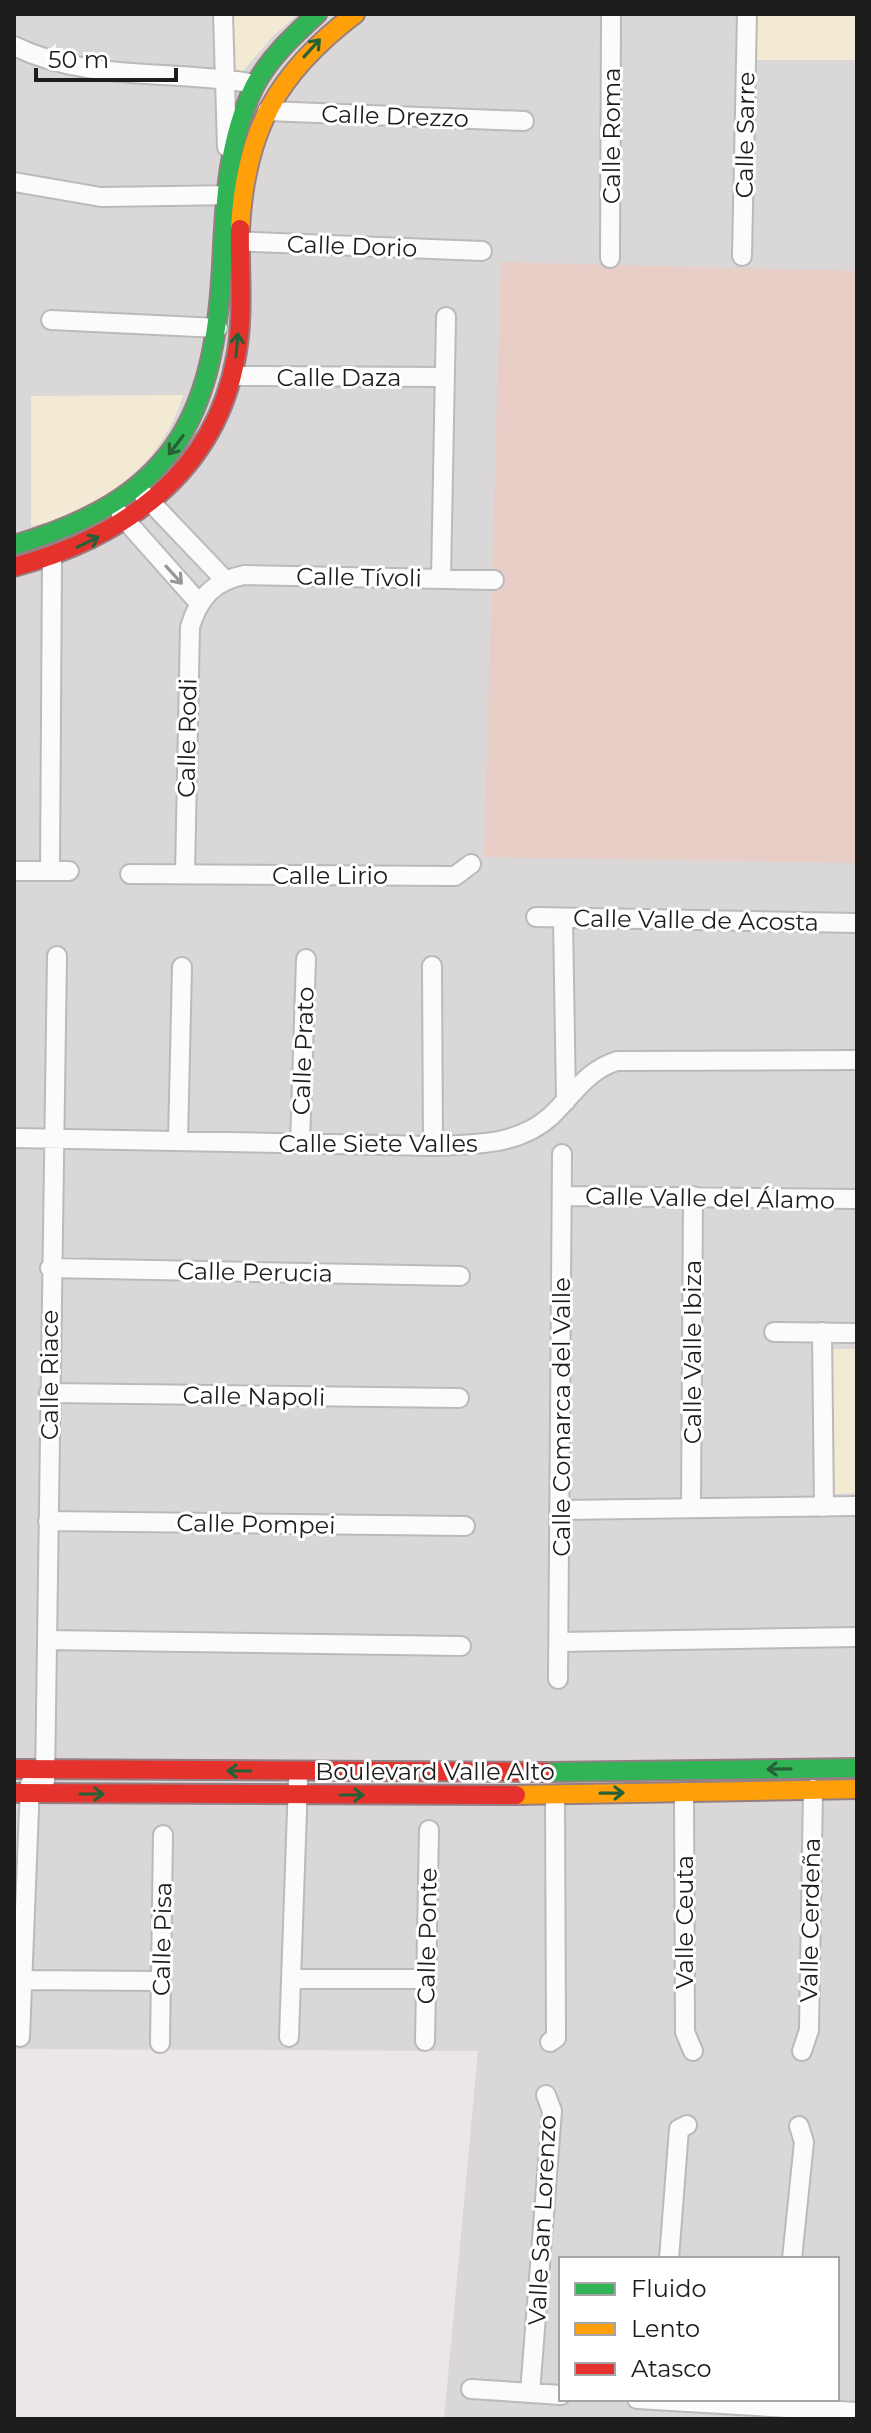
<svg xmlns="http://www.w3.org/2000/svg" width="871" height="2433" viewBox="0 0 871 2433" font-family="Montserrat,sans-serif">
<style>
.residential{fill:#dad7d9;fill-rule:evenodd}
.grass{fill:#e8cec7}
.park{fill:#f2ead3}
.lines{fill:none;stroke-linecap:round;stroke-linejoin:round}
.street-casing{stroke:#bbb9ba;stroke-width:22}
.fast-casing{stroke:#957f83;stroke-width:22}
.slow-casing{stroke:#957f83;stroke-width:22}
.jam-casing{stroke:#957f83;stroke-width:22}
.street{stroke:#fcfbfc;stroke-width:18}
.fast{stroke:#30b455;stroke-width:18}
.slow{stroke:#ff9f0a;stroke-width:18}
.jam{stroke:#e5322d;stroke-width:18}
.oneway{stroke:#266136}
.oneway2{stroke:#989798}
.labels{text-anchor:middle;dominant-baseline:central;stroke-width:6;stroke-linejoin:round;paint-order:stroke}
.street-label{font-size:24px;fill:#1d1d1d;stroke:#fff}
</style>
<rect width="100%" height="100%" fill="#ebe6e9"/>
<path class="residential" d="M14,14H857V2419H444L478,2051L14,2049ZM561,2259H837V2399H561Z"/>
<path class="grass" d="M501,262L857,271V863L484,857Z"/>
<path class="park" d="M229,14H298L274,35L236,79L229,77Z
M753,14H857V60H753Z
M183,395C164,463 98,514 31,526V396Z
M831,1349H857V1493L832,1494Z"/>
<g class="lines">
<defs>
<path id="street" d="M223,14L227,147
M14,46C90,83 175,69 255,84
M267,111L524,121
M14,182L101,197L237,195
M228,241L482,251
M742,256L747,14
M610,258L611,14
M51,320L218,328
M233,376L445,377
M143,494L224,579
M121,515L199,603
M441,579L446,317
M14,871H69
M50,871L52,558
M130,874L455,876L471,864
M185,874L190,627C199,597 214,581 244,575L494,580
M536,917L857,923
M563,918L566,1101
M432,966L433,1146
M14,1138L433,1146C474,1144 518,1146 551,1116C573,1095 587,1070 617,1061L857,1060
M178,1141L182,967
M300,1143L306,959
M563,1196L857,1199
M50,1268L460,1276
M774,1332L857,1333
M822,1332L824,1507
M49,1393L459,1398
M691,1507L693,1196
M560,1510L857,1506
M48,1521L465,1526
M47,1640L461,1646
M559,1642L857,1637
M558,1679L562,1154
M45,1781L57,956
M684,1792L685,2032L693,2051
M291,1979H425
M22,1980L161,1981
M20,2037L30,1784
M289,2037L298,1782
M425,2041L429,1830
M550,2042L556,2038L555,1795
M160,2043L163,1835
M802,2051L809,2030L813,1789
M669,2259L679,2129L687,2125
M792,2259L804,2142L799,2126
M471,2389L561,2395
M530,2393L552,2111L546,2095
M637,2399L857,2412"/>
<path id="fast" d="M14,545C171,499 214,422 222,265C225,204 227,143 254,87C269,58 293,36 317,14
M547,1772L857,1768"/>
<path id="slow" d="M240,229C245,131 277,73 355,14
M516,1795L857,1789"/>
<path id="jam" d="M14,567C121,538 215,475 236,357C244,316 239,271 240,229
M14,1769L547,1772
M14,1793L516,1795"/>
</defs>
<use href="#street" class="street-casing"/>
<use href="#fast" class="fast-casing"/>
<use href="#slow" class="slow-casing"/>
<use href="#jam" class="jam-casing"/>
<use href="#street" class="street"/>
<use href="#fast" class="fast"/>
<use href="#slow" class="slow"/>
<use href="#jam" class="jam"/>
</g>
<defs><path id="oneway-shaft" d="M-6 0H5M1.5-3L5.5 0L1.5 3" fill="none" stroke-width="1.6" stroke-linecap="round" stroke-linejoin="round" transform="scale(2)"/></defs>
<g class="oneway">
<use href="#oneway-shaft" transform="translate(312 48) rotate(-48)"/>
<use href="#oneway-shaft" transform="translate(237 345) rotate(-85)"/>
<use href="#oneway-shaft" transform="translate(176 445) rotate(127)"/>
<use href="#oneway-shaft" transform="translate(88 542) rotate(-26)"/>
<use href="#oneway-shaft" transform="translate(779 1769) rotate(179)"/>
<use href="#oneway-shaft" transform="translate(239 1771) rotate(-180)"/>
<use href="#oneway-shaft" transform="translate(612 1793) rotate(-1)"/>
<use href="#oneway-shaft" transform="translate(92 1794)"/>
<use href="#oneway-shaft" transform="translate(352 1795)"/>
</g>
<use class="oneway2" href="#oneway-shaft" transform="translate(174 575) rotate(48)"/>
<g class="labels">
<g class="street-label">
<text transform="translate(395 116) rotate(2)">Calle Drezzo</text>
<text transform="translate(745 135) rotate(-89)">Calle Sarre</text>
<text transform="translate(611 136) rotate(-90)">Calle Roma</text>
<text transform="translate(352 246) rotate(2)">Calle Dorio</text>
<text x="339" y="377">Calle Daza</text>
<text transform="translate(359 577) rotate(1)">Calle Tívoli</text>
<text transform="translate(187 738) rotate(-89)">Calle Rodi</text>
<text x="330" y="875">Calle Lirio</text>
<text transform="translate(696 920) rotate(1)">Calle Valle de Acosta</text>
<text transform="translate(303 1051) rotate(-88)">Calle Prato</text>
<text x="378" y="1143">Calle Siete Valles</text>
<text transform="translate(710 1198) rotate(1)">Calle Valle del Álamo</text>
<text transform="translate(255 1272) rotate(1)">Calle Perucia</text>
<text transform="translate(692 1352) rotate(-90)">Calle Valle Ibiza</text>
<text transform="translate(49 1375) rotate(-90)">Calle Riace</text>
<text transform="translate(254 1396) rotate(1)">Calle Napoli</text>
<text transform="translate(561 1417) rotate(-90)">Calle Comarca del Valle</text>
<text transform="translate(256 1524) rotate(1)">Calle Pompei</text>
<text x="435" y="1771">Boulevard Valle Alto</text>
<text transform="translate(810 1920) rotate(-89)">Valle Cerdeña</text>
<text transform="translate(684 1922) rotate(-90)">Valle Ceuta</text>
<text transform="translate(427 1936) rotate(-89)">Calle Ponte</text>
<text transform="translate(162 1939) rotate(-89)">Calle Pisa</text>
<text transform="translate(542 2220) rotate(-87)">Valle San Lorenzo</text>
</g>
</g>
<rect width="871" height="2433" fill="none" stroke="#1d1d1d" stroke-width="32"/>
<rect x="559" y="2257" width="280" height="144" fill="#ffffff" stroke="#a5a5a5" stroke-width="2"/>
<rect x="575" y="2283" width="40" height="12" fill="#30b455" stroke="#a5a5a5" stroke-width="2"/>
<text x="631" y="2297" font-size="24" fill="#1d1d1d">Fluido</text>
<rect x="575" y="2323" width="40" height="12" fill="#ff9f0a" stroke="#a5a5a5" stroke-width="2"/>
<text x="631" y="2337" font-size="24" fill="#1d1d1d">Lento</text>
<rect x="575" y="2363" width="40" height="12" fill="#e5322d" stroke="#a5a5a5" stroke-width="2"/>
<text x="631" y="2377" font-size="24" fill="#1d1d1d">Atasco</text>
<path d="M36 68v12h140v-12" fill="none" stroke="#1d1d1d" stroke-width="4"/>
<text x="48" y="68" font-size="24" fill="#1d1d1d" stroke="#ffffff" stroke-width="6" paint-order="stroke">50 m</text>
</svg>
